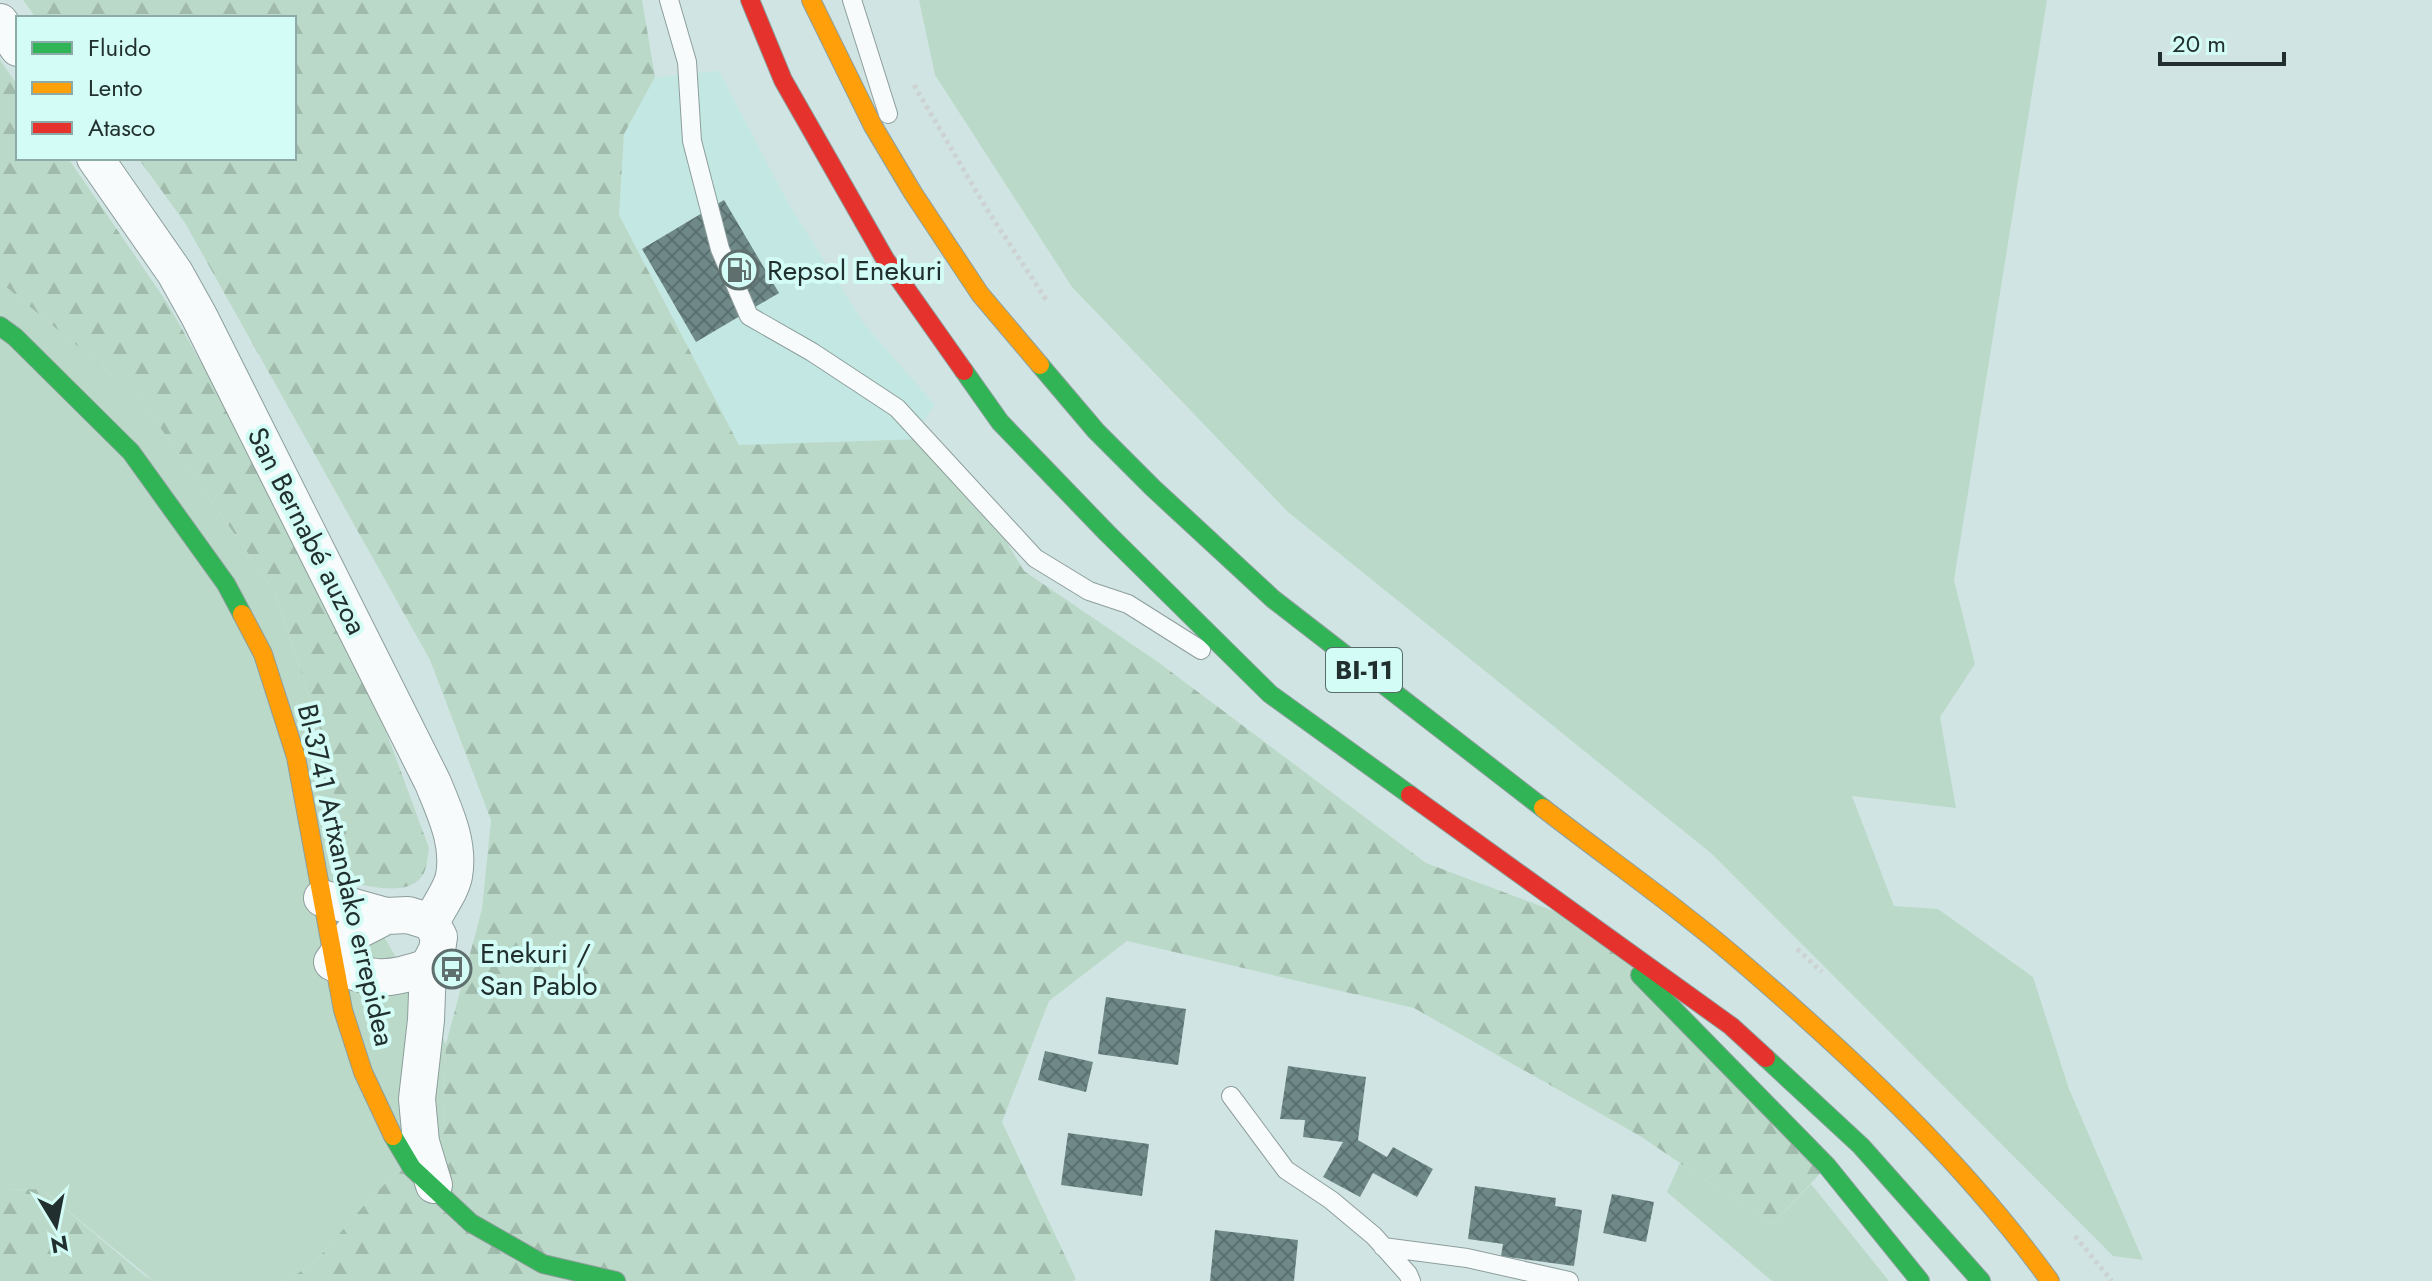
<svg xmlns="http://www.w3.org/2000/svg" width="2432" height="1281" viewBox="0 0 2432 1281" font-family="Jost,sans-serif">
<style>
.built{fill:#c3e7e2}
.grass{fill:#bbd9c8}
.forest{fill:url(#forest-firs)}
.building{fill:url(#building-cross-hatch)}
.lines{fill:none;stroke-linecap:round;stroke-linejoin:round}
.lane-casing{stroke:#8d9e9c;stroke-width:20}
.street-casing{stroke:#8d9e9c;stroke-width:38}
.fast-casing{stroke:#8d9e9c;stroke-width:20}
.slow-casing{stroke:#8d9e9c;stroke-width:20}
.jam-casing{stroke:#8d9e9c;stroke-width:20}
.path{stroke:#cdd2d2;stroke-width:5;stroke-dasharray:4 4;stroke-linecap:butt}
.lane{stroke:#f8fbfb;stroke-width:18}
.street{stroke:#f8fbfb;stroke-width:36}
.fast{stroke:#30b455;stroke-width:18}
.slow{stroke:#ff9f0a;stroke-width:18}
.jam{stroke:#e5322d;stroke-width:18}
.labels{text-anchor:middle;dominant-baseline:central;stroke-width:8;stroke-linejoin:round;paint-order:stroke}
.shield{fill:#d4fcf6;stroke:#576d6a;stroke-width:2}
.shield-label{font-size:26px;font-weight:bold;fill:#21302e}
.poi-label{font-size:28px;fill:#21302e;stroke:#d4fcf6;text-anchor:start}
.street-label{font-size:28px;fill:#21302e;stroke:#d4fcf6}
</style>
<defs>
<pattern id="forest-firs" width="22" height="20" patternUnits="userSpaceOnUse" patternTransform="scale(2)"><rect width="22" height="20" fill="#bbd9c8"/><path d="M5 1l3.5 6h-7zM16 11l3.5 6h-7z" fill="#a0bbac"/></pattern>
<pattern id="building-cross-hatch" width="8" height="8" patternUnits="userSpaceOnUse" patternTransform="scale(2)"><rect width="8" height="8" fill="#6f8989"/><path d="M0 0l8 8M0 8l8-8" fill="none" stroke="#5b7070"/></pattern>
</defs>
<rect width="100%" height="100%" fill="#d0e5e3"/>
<path class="built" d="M719,71L788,203L865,325L935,405L909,444L739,445L619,215L624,134L655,77Z"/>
<path class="grass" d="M919,0H2047L1954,580L1975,664L1940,717L1956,808L1852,796L1894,906L1938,909L2033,977L2069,1089L2143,1260L2113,1256L1712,854L1288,512L1072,287L935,75Z
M0,282L138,396L275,592L319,726L353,883L446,1044L443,1125L366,1203L313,1264L285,1281H154L41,1189L0,1190Z
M1680,1163L1772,1225L1811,1184L1889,1281H1772L1667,1192Z"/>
<path class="forest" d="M23,0H642L655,77L624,134L619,215L739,445L924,439L985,506L1024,571L1158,662L1426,863L1591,925L1827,1166L1772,1225L1640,1136L1414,1008L1127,941L1049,1001L1002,1122L1076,1279L1073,1281H285L313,1264L366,1203L443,1125L446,1044L482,909L491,820L430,660L185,223L138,158H294V18H36Z
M0,60L18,86V158H68L166,301L340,606L429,848C428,855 427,866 424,873C412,897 373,887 353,883L319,726L275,592L138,396L0,282Z
M41,1189L144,1275L154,1281H0V1190Z"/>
<path class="building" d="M724,200L779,293L696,342L642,249Z
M1106,997L1186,1009L1178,1065L1098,1054Z
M1045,1051L1093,1062L1086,1092L1038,1080Z
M1288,1066L1366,1077L1358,1140L1387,1157L1393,1147L1433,1169L1417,1197L1373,1173L1360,1197L1323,1177L1343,1142L1303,1137L1305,1120L1280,1119Z
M1068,1133L1149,1144L1142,1196L1061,1185Z
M1475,1186L1556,1198L1555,1206L1582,1210L1574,1266L1501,1256L1503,1244L1468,1239Z
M1612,1194L1654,1202L1646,1242L1603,1233Z
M1215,1230L1298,1240L1294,1281H1210Z"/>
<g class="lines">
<defs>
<path id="lane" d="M669,0L687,62L692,141L720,249L749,316L812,352L897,408L1035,558L1089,591L1128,604L1201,650
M852,0L888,114
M1231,1096L1286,1170L1331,1200L1374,1236L1408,1274L1411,1281
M1383,1247L1467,1258L1569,1281"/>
<path id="street" d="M0,22L18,48
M95,158L175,273L199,316L433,783C445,813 460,843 454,876C451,891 438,908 431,922
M322,898L386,916L408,915L431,922L439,937L437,950L428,967L426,1020L417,1099L421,1142L434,1185
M386,916L353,933L332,962C370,982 389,981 428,967"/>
<path id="fast" d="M0,326L15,337L131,452L226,584L242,614
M1040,365L1096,431L1153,488L1273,599L1543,808
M964,371L1000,422L1107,533L1270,694L1410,795
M1640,975L1827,1166L1920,1281
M1766,1058L1861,1146L1981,1281
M393,1136L412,1168L471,1223L543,1264L616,1281"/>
<path id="slow" d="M811,0L873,126L913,193L980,294L1040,365
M242,614L263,654L296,757L343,1010L363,1072L393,1136
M1543,808C1611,861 1682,910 1746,966C1856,1061 1964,1162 2050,1281"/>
<path id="jam" d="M750,0L783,80L885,259L964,371
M1410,795L1731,1026L1766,1058"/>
</defs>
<use href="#lane" class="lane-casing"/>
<use href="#street" class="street-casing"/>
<use href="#fast" class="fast-casing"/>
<use href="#slow" class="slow-casing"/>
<use href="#jam" class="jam-casing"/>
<path class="path" d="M914,85L986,208L1047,301
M1797,949L1822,972
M2075,1236L2112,1281"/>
<use href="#lane" class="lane"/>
<use href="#street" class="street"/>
<use href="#fast" class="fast"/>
<use href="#slow" class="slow"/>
<use href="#jam" class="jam"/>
</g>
<defs>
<symbol id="fuel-ring" viewBox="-11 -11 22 22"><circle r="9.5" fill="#d4fcf6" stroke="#5e6f6d" stroke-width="1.5"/><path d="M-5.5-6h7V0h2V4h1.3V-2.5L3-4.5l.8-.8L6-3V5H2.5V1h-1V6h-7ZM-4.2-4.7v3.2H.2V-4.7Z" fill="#5e6f6d"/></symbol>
<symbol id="bus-ring" viewBox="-11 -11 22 22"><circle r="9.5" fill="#d4fcf6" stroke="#5e6f6d" stroke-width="1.5"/><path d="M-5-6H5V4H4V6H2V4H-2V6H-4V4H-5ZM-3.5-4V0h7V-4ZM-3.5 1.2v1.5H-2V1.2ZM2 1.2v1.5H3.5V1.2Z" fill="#5e6f6d"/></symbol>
</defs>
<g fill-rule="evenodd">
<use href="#fuel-ring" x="717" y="248" width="44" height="44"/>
<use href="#bus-ring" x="430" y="947" width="44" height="44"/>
</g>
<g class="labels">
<rect class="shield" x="1326" y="648" width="76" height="44" rx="6"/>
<g class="shield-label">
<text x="1364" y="670">BI-11</text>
</g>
<g class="poi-label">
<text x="767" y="270">Repsol Enekuri</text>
<text x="480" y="953">Enekuri /<tspan x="480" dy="32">San Pablo</tspan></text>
</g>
<g class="street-label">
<text transform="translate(307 531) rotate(63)">San Bernabé auzoa</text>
<text transform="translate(346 875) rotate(77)">BI-3741 Artxandako errepidea</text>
</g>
</g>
<rect x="16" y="16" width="280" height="144" fill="#d4fcf6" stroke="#8caaa6" stroke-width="2"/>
<rect x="32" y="42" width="40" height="12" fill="#30b455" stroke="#8caaa6" stroke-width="2"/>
<text x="88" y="56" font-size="24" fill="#21302e">Fluido</text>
<rect x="32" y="82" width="40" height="12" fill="#ff9f0a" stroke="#8caaa6" stroke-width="2"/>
<text x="88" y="96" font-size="24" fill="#21302e">Lento</text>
<rect x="32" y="122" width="40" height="12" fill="#e5322d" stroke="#8caaa6" stroke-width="2"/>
<text x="88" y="136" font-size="24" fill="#21302e">Atasco</text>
<g transform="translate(56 1225) rotate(170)" stroke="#d4fcf6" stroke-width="6" paint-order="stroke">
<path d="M0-6L14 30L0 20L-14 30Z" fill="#21302e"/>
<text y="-12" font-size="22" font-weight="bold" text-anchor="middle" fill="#21302e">N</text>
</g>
<path d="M2160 52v12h124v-12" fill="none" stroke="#21302e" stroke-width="4"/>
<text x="2172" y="52" font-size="24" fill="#21302e" stroke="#d4fcf6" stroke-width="6" paint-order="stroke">20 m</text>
</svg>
